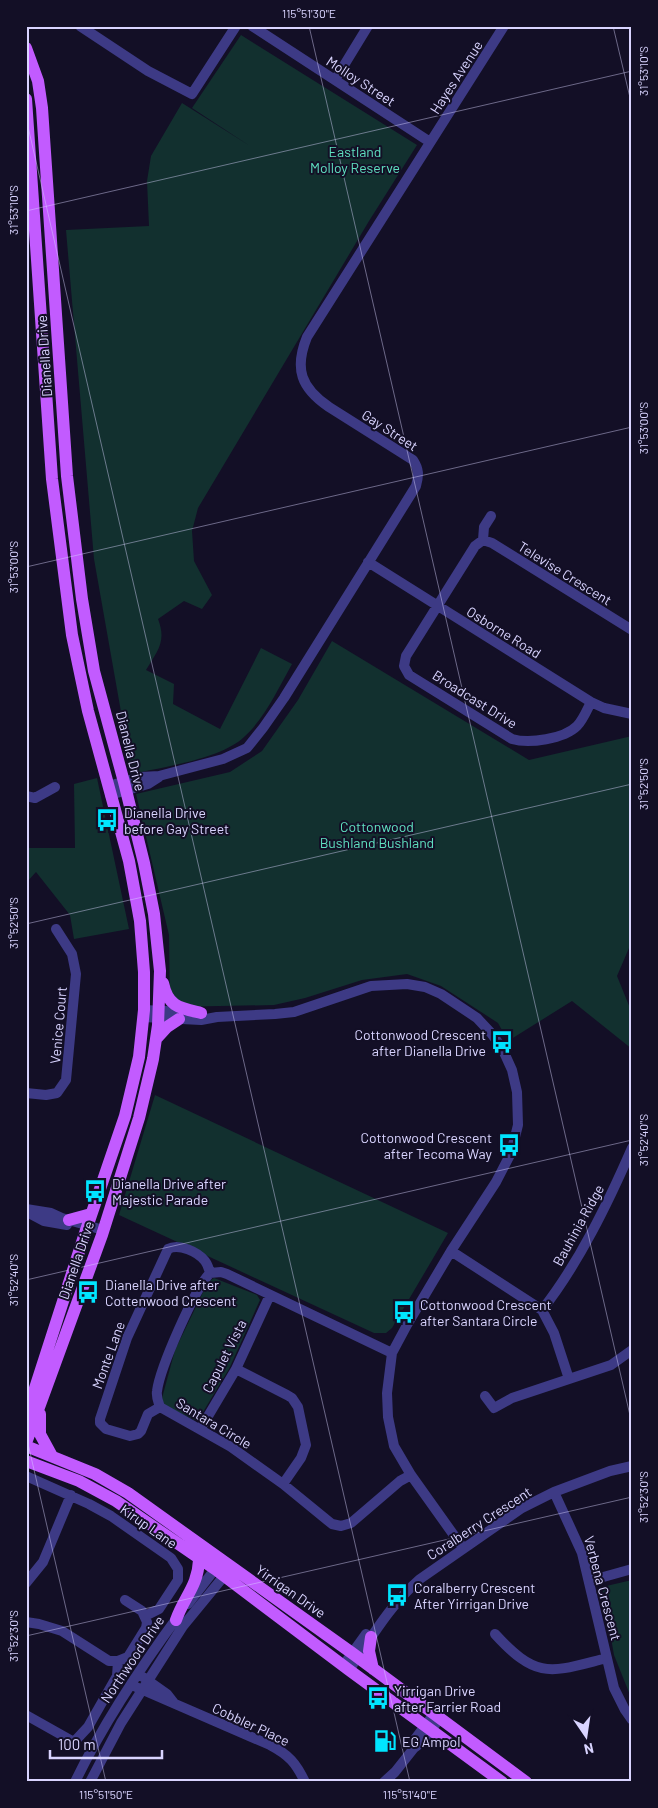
<svg xmlns="http://www.w3.org/2000/svg" width="658" height="1808" viewBox="0 0 658 1808" font-family="Barlow,sans-serif">
<style>
.green{fill:#12302f}
.lines{fill:none;stroke-linecap:round;stroke-linejoin:round}
.minor{stroke:#3d3a85;stroke-width:10}
.major{stroke:#c25bff;stroke-width:12}
.ticks{fill:none;stroke:#d9d4ff;stroke-width:1;stroke-opacity:0.45}
.labels{text-anchor:middle;dominant-baseline:central;stroke-width:4;stroke-linejoin:round;paint-order:stroke}
.street-label{font-size:14px;fill:#d9d4ff;stroke:#130f26}
.park-label{font-size:14px;fill:#5fe0c0;stroke:#130f26}
.poi-label{font-size:14px;fill:#d9d4ff;stroke:#130f26;text-anchor:start}
.neatline{fill:none;stroke:#d9d4ff;stroke-width:2}
.ticks-label{font-size:12px;text-anchor:middle;fill:#d9d4ff}
</style>
<rect width="100%" height="100%" fill="#130f26"/>
<path class="green" d="M241,35L417,145L369,221L198,508L192,531L194,561L212,595L202,609L184,601L158,619C167,642 157,651 146,670L174,684L173,704L220,729L261,648L292,664C278,689 265,718 244,737C221,759 163,767 132,774L94,559L66,230L149,226L147,181L151,156L182,103L250,146L192,108Z
M332,641L529,760L632,736V941L617,976L632,1013V1049L572,1001L508,1041L498,1023L441,986L407,974L362,980L305,998L274,1005L170,1007L169,935L136,794L230,772L262,751L298,700Z
M97,778L129,929L74,939L70,915L36,872L26,883V848H75L74,784Z
M155,1095L448,1233L392,1328L386,1333H374L119,1215Z
M214,1278L257,1295L260,1300L229,1369L200,1417L194,1420L164,1405L162,1398L175,1350L208,1282Z
M632,1580V1700L614,1655L602,1587Z"/>
<g class="lines">
<path class="minor" d="M80,26L148,71L192,94L236,26
M252,26L430,142
M335,80L368,26
M483,540L484,527L491,516
M368,562L591,702L604,708L632,714
M591,702C587,710 583,720 577,726C564,739 529,744 512,739L409,675L404,666L406,656L475,546L483,540L492,543L632,630
M108,786L141,777L159,776L223,759L247,748L263,728L284,698L416,486C419,475 419,469 413,460L329,407C301,388 294,369 307,337L504,26
M110,795L148,784L159,777
M26,796L35,798L55,787
M144,1010L186,1012
M143,1017L201,1020L217,1017L275,1014L294,1012L371,986L407,984L425,987L441,994L477,1018L491,1033L502,1048L512,1070L517,1092L518,1125L511,1153L496,1182L451,1251L407,1325L392,1353L387,1393L388,1417L394,1446L411,1475L463,1548
M26,1093L46,1095L57,1093L66,1080L76,974L72,954L56,929
M26,1209L51,1213L62,1218L103,1230
M29,1213L44,1221L67,1225
M451,1251L542,1310L554,1333L569,1379
M542,1310C579,1263 608,1203 632,1148
M392,1353L227,1274L221,1272L210,1273C194,1290 160,1368 157,1391C156,1397 158,1401 160,1407L231,1447L283,1484L332,1524L341,1526L351,1523L400,1481L411,1475
M236,1369L287,1395L292,1398L298,1407L306,1445L301,1458L283,1484
M485,1396L494,1408L512,1398L611,1365L632,1350
M160,1407L148,1414L141,1431L138,1434L130,1436L106,1429L100,1423V1419L127,1338L168,1249C179,1243 198,1252 205,1261C208,1265 209,1269 210,1273
M201,1428L236,1369L270,1295
M26,1476L89,1504L111,1516L171,1558L178,1569V1580L159,1609L145,1616
M554,1492L582,1553L614,1688L625,1710L632,1720
M589,1581L632,1569
M26,1583L43,1562L71,1495
M188,1604L219,1564
M26,1622L39,1624L62,1631L109,1661H118L128,1657L146,1628L147,1622L142,1611L125,1600
M495,1634C538,1681 551,1672 607,1658
M343,1666L366,1634
M349,1670C372,1637 389,1606 420,1579L522,1508L554,1492L610,1471L632,1466
M143,1677L167,1694L174,1703
M136,1687L270,1745C289,1755 296,1763 305,1782
M26,1715L74,1742L88,1727L117,1676L118,1661
M414,1748L415,1739L434,1714
M75,1782C104,1722 140,1668 179,1615
M90,1782L121,1723L183,1626L229,1570
M384,1782L395,1772L414,1748L422,1742L440,1718"/>
<path class="major" d="M26,48L38,81L42,108L67,476L82,599L94,671L124,782L144,863L154,914L160,971L158,1025L153,1059L139,1118L102,1235L26,1443
M26,99L52,479L72,635L88,711L129,861L140,921L144,972V1010L139,1057L125,1116L86,1230L26,1416
M163,983C168,1007 180,1008 201,1013
M156,1039L167,1027L179,1019
M69,1220L91,1214
M40,1414V1434L52,1456
M26,1446L95,1474L128,1493L352,1653L526,1782
M26,1461L79,1481L116,1501L215,1569L349,1670L502,1782
M176,1620C184,1597 198,1586 199,1560
M371,1637L369,1651L373,1669"/>
</g>
<path class="ticks" d="M309,26L632,1424M613,26L632,106M26,118L410,1782M26,211L632,71M26,567L632,427M26,924L632,784M26,1280L632,1140M26,1435L106,1782M26,1636L632,1497"/>
<defs>
<symbol id="bus-bare" viewBox="-9 -9 18 18"><path d="M-5-6H5V4H4V6H2V4H-2V6H-4V4H-5ZM-3.5-4V0h7V-4ZM-3.5 1.2v1.5H-2V1.2ZM2 1.2v1.5H3.5V1.2Z" fill="#00e5ff" stroke="#130f26" stroke-width="2.5" paint-order="stroke"/></symbol>
<symbol id="fuel-bare" viewBox="-9 -9 18 18"><path d="M-5.5-6h7V0h2V4h1.3V-2.5L3-4.5l.8-.8L6-3V5H2.5V1h-1V6h-7ZM-4.2-4.7v3.2H.2V-4.7Z" fill="#00e5ff" stroke="#130f26" stroke-width="2.5" paint-order="stroke"/></symbol>
</defs>
<g fill-rule="evenodd">
<use href="#bus-bare" x="91" y="804" width="32" height="32"/>
<use href="#bus-bare" x="486" y="1026" width="32" height="32"/>
<use href="#bus-bare" x="493" y="1129" width="32" height="32"/>
<use href="#bus-bare" x="79" y="1175" width="32" height="32"/>
<use href="#bus-bare" x="72" y="1276" width="32" height="32"/>
<use href="#bus-bare" x="388" y="1296" width="32" height="32"/>
<use href="#bus-bare" x="381" y="1579" width="32" height="32"/>
<use href="#bus-bare" x="362" y="1682" width="32" height="32"/>
<use href="#fuel-bare" x="369" y="1725" width="32" height="32"/>
</g>
<g class="labels">
<g class="street-label">
<text transform="translate(456 77) rotate(-57)">Hayes Avenue</text>
<text transform="translate(361 81) rotate(33)">Molloy Street</text>
<text transform="translate(44 356) rotate(-94)">Dianella Drive</text>
<text transform="translate(390 430) rotate(33)">Gay Street</text>
<text transform="translate(565 573) rotate(32)">Televise Crescent</text>
<text transform="translate(504 632) rotate(32)">Osborne Road</text>
<text transform="translate(475 699) rotate(32)">Broadcast Drive</text>
<text transform="translate(131 751) rotate(76)">Dianella Drive</text>
<text transform="translate(58 1025) rotate(-85)">Venice Court</text>
<text transform="translate(578 1225) rotate(-61)">Bauhinia Ridge</text>
<text transform="translate(76 1260) rotate(-71)">Dianella Drive</text>
<text transform="translate(108 1355) rotate(-70)">Monte Lane</text>
<text transform="translate(224 1356) rotate(-63)">Capulet Vista</text>
<text transform="translate(214 1423) rotate(31)">Santara Circle</text>
<text transform="translate(479 1523) rotate(-33)">Coralberry Crescent</text>
<text transform="translate(149 1526) rotate(35)">Kirup Lane</text>
<text transform="translate(603 1588) rotate(75)">Verbena Crescent</text>
<text transform="translate(291 1591) rotate(35)">Yirrigan Drive</text>
<text transform="translate(132 1659) rotate(-56)">Northwood Drive</text>
<text transform="translate(251 1724) rotate(25)">Cobbler Place</text>
</g>
<g class="park-label">
<text x="355" y="151">Eastland<tspan x="355" dy="16">Molloy Reserve</tspan></text>
<text x="377" y="826">Cottonwood<tspan x="377" dy="16">Bushland Bushland</tspan></text>
</g>
<g class="poi-label">
<text x="124" y="812">Dianella Drive<tspan x="124" dy="16">before Gay Street</tspan></text>
<text x="486" y="1034" text-anchor="end">Cottonwood Crescent<tspan x="486" dy="16">after Dianella Drive</tspan></text>
<text x="492" y="1137" text-anchor="end">Cottonwood Crescent<tspan x="492" dy="16">after Tecoma Way</tspan></text>
<text x="112" y="1183">Dianella Drive after<tspan x="112" dy="16">Majestic Parade</tspan></text>
<text x="105" y="1284">Dianella Drive after<tspan x="105" dy="16">Cottenwood Crescent</tspan></text>
<text x="420" y="1304">Cottonwood Crescent<tspan x="420" dy="16">after Santara Circle</tspan></text>
<text x="414" y="1587">Coralberry Crescent<tspan x="414" dy="16">After Yirrigan Drive</tspan></text>
<text x="394" y="1690">Yirrigan Drive<tspan x="394" dy="16">after Farrier Road</tspan></text>
<text x="402" y="1741">EG Ampol</text>
</g>
</g>
<rect width="658" height="1808" fill="none" stroke="#130f26" stroke-width="55"/>
<g transform="translate(586 1736) rotate(167)" stroke="#130f26" stroke-width="4" paint-order="stroke">
<path d="M0-4L9 19L0 12L-9 19Z" fill="#d9d4ff"/>
<text y="-8" font-size="14" font-weight="bold" text-anchor="middle" fill="#d9d4ff">N</text>
</g>
<path d="M50 1750v8h112v-8" fill="none" stroke="#d9d4ff" stroke-width="2.5"/>
<text x="58" y="1750" font-size="15" fill="#d9d4ff" stroke="#130f26" stroke-width="4" paint-order="stroke">100 m</text>
<rect x="28" y="28" width="602" height="1752" class="neatline"/>
<g class="ticks-label">
<text x="309" y="18">115°51'30"E</text>
<text transform="translate(644 71) rotate(-90)" y="4">31°53'10"S</text>
<text transform="translate(14 210) rotate(-90)" y="4">31°53'10"S</text>
<text transform="translate(644 428) rotate(-90)" y="4">31°53'00"S</text>
<text transform="translate(14 567) rotate(-90)" y="4">31°53'00"S</text>
<text transform="translate(644 784) rotate(-90)" y="4">31°52'50"S</text>
<text transform="translate(14 923) rotate(-90)" y="4">31°52'50"S</text>
<text transform="translate(644 1140) rotate(-90)" y="4">31°52'40"S</text>
<text transform="translate(14 1280) rotate(-90)" y="4">31°52'40"S</text>
<text transform="translate(644 1497) rotate(-90)" y="4">31°52'30"S</text>
<text transform="translate(14 1636) rotate(-90)" y="4">31°52'30"S</text>
<text x="106" y="1799">115°51'50"E</text>
<text x="410" y="1799">115°51'40"E</text>
</g>
</svg>
